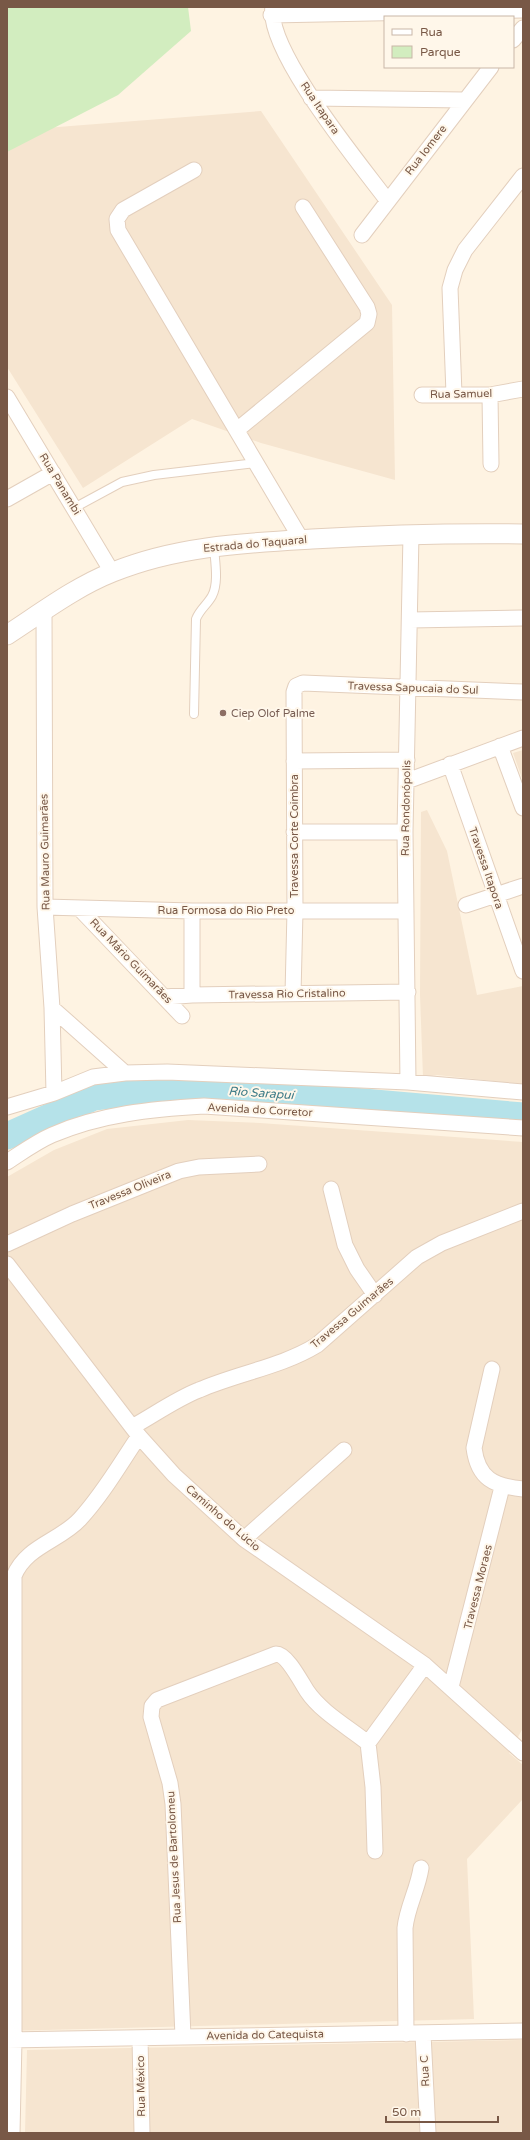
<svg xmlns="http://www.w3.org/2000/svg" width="530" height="2140" viewBox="0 0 530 2140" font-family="'Varela Round',sans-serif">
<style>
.residential{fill:#f6e5d0}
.green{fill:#d2edbf}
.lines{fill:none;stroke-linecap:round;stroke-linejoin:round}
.river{stroke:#b5e2e9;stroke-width:27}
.service-casing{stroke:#e3cfbd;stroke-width:10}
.minor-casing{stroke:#e3cfbd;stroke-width:17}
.tertiary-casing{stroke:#e3cfbd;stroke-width:21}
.service{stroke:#fff;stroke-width:8}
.minor{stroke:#fff;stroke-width:15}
.tertiary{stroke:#fff;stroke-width:19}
.education-dot{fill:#8d6e63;stroke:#fff7ea;stroke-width:1.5}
.labels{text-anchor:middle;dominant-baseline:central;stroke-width:4;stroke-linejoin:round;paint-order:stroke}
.street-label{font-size:11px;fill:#785846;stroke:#fff7ea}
.education-label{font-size:11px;fill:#785e54;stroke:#fff7ea;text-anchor:start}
.water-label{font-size:12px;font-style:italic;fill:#3b7a86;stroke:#fff7ea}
</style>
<rect width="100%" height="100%" fill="#fef3e2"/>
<path class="residential" d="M261,111L392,305L395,480L261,443L192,419L83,488L7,367V131Z
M523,750V781L513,753Z
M427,810L447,851L477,995L523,986V1084L437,1075L423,1077L420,995L421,812Z
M188,1120L260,1123L523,1142V1728L509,1753L523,1765V1799L467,1859L474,2019L7,2031V1177L54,1150L107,1129Z
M523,2040V2133H25L27,2050Z"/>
<path class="green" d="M7,7H188L191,31L118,95L7,152Z"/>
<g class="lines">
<path class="river" d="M7,1136L94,1097L168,1088L260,1093L523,1116"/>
<defs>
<path id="service" d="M74,508L122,482L154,475L256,463
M194,714L196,619C200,609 207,605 212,596C219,583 215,562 214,547"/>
<path id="minor" d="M273,7C265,49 360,164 387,200
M271,15L523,10
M513,40L523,28
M311,98L464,100
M194,170L123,210L117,219L118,230L301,539
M362,235L491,67
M454,394L450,288L455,270L465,250L523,176
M422,395H490L523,389
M490,395L491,464
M7,397L112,572
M237,430L367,323L369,314L367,307L303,207
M7,499L53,473
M44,611L45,907L52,1008L54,1093
M410,620L523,618
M500,746L523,808
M294,761L407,760
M450,764L523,971
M407,781L523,738
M294,832H405
M466,905L523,886
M45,907L192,911H406
M79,908L182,1016
M192,911V995
M293,994L295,911L294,692L296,686L303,683L523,692
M165,997L192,995L408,992
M52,1008L125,1073
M408,1082L405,832L411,534
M7,1107L54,1093L93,1077L125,1073L167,1072L408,1082L523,1092
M7,1162C21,1153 36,1142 52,1135C100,1114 152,1109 204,1106L523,1128
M331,1189L345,1245L357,1269L375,1295
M7,1244L72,1214L179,1171L199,1167L259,1164
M7,1264L139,1436L174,1475L244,1539L425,1665L523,1753
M492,1369L474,1448C478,1479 494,1486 523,1489
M132,1427C154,1415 176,1399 199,1390C238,1373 281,1367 317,1345L417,1257L442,1243L523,1211
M244,1539L344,1450
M451,1687L502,1487
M368,1743L425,1665
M406,2034L405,1928C407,1907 418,1889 421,1868
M423,2034L428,2133
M183,2036L173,1804L170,1783L151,1717L152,1706L157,1700L276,1654C287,1654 301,1682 307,1691C321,1712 348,1727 368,1743L373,1787L375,1851
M140,2038L142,2133
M7,2040L523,2031
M12,2133L14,2040V1576C26,1546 60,1541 80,1519C103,1494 120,1464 139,1436"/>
<path id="tertiary" d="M7,635C41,613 75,587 113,572C177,546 244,543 312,539C382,535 452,533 523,534"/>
</defs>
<use href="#service" class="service-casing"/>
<use href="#minor" class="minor-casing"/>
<use href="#tertiary" class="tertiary-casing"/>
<use href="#service" class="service"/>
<use href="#minor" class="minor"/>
<use href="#tertiary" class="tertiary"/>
</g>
<circle class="education-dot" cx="223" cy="713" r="4"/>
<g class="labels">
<g class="street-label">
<text transform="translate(320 108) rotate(56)">Rua Itapara</text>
<text transform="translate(426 150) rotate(-52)">Rua Iomere</text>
<text transform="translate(461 394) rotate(-1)">Rua Samuel</text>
<text transform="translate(60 484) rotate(59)">Rua Panambi</text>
<text transform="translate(255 544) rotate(-5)">Estrada do Taquaral</text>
<text transform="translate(413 688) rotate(2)">Travessa Sapucaia do Sul</text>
<text transform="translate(406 808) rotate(-89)">Rua Rondonópolis</text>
<text transform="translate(294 836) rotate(-90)">Travessa Corte Coimbra</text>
<text transform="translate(45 852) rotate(-91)">Rua Mauro Guimarães</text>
<text transform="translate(486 868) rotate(71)">Travessa Itapora</text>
<text x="226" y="910">Rua Formosa do Rio Preto</text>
<text transform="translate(131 961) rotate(46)">Rua Mário Guimarães</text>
<text transform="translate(287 994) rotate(-1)">Travessa Rio Cristalino</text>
<text transform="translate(260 1110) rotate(3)">Avenida do Corretor</text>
<text transform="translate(130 1190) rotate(-22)">Travessa Oliveira</text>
<text transform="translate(352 1313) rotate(-40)">Travessa Guimarães</text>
<text transform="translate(223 1518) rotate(41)">Caminho do Lúcio</text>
<text transform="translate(478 1587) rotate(-76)">Travessa Moraes</text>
<text transform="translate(174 1857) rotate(-93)">Rua Jesus de Bartolomeu</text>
<text transform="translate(265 2035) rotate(-1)">Avenida do Catequista</text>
<text transform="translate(425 2071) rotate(-93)">Rua C</text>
<text transform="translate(141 2086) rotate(-91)">Rua México</text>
</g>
<g class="education-label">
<text x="231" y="713">Ciep Olof Palme</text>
</g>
<g class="water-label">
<text transform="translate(261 1093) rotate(4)">Rio Sarapuí</text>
</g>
</g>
<rect width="530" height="2140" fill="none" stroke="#785846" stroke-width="16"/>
<rect x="384" y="16" width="130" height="52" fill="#fff7ea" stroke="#c9b7a8"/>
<rect x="392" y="29" width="20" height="6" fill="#ffffff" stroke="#c9b7a8"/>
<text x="420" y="36" font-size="12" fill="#785846">Rua</text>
<rect x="392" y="46" width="20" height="12" fill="#d2edbf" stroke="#c9b7a8"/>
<text x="420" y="56" font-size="12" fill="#785846">Parque</text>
<path d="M386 2116v6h112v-6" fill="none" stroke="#785846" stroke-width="2"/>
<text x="392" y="2116" font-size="12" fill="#785846" stroke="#fff7ea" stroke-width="3" paint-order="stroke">50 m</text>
</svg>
